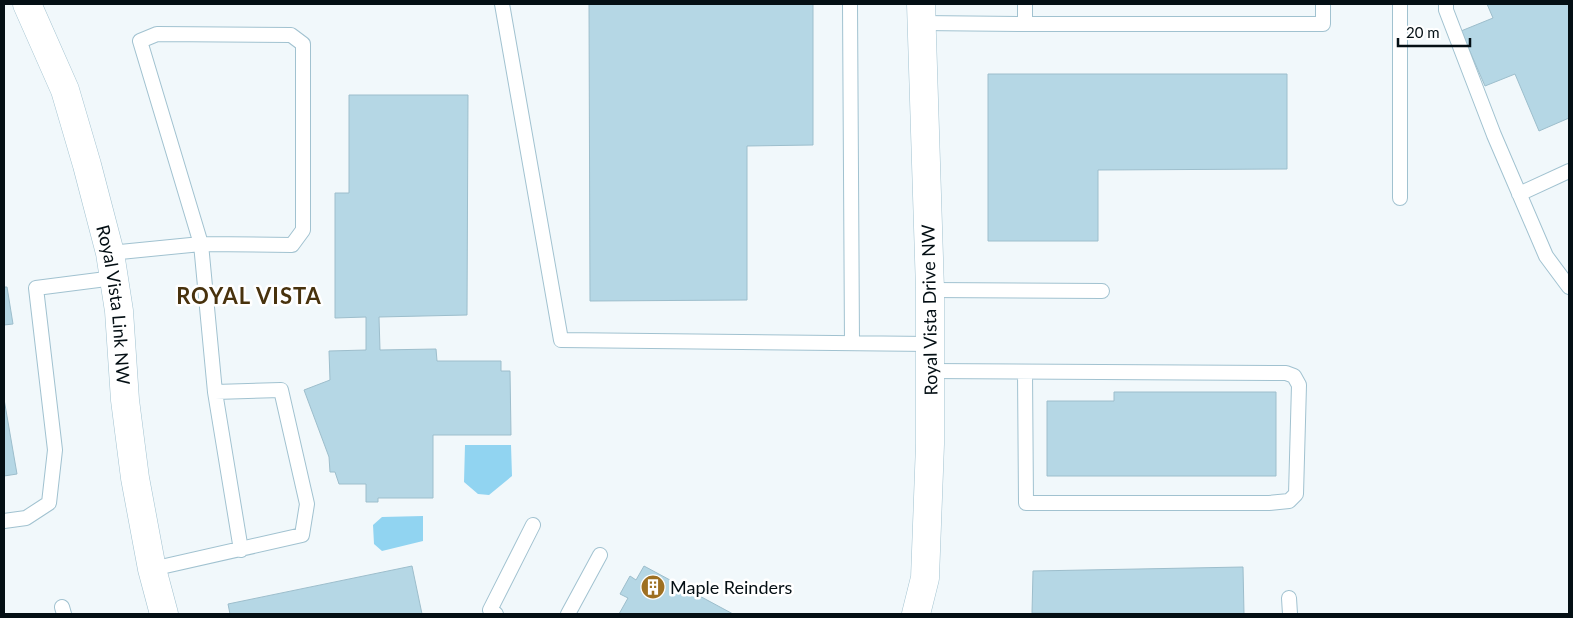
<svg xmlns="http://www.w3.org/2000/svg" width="1573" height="618" viewBox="0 0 1573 618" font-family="Lato,sans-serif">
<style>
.green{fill:#91d4f1}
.building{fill:#b5d7e5;stroke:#9dbecc}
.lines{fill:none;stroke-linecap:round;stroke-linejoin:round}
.lane-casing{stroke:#a1c2d0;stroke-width:16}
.street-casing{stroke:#a1c2d0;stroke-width:29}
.secondary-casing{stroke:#a1c2d0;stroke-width:29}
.lane{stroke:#fff;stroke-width:14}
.street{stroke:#fff;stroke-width:28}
.secondary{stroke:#fff;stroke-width:28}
.labels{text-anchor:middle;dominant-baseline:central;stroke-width:5;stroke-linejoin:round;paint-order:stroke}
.street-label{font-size:18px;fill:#040f14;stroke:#fff}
.poi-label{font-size:18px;fill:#040f14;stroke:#fff;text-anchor:start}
.district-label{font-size:22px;font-weight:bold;letter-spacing:1px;fill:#48320d;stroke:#fff}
</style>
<rect width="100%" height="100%" fill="#f1f8fb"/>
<path class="green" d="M465,445H511L512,476L489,495L478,494L464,482Z
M423,516V541L382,551L374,544L373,525L382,517Z"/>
<path class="building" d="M589,4H813V145L747,146V300L590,301Z
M1487,4H1569V118L1539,131L1515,74L1485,86L1461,31L1493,18Z
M988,74H1287V169L1098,170V241H988Z
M349,95H468L467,315L379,317L380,350L436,349L437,361H501V371H510L511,435H433V498H378V502H366V484H339L335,472H330L329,457L304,390L330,380L329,351L366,350V317L335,318V193H349Z
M4,287H7L13,324L4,325Z
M1114,392H1276V476H1047V401H1114Z
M4,399L17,474L4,476Z
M412,566L422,614H230L228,604Z
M644,566L733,614H619L628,598L620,594L630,576L636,580Z
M1243,567L1244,614L1032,613L1033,571Z"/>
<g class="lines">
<defs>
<path id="lane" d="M502,4L561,340L930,344
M850,4L852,343
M1025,4V24H1323V4
M1400,4V198
M1446,4V10L1494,135L1546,256L1569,287
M921,23L1025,24
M1519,194L1569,171
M110,253L201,244L292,245L303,230V44L291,35L157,34L140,41L201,244L215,392
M930,290L1102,291
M930,371L1286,373L1294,376L1299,385L1296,494L1289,501L1269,503H1026L1025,372
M4,521L26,518L49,503L55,450L36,288L114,278
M152,569L302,535L307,504L281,390L215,392L241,550
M1289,598L1290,614
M62,607L64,614
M496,614L490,610L533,525
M568,614L600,555"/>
<g id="street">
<path id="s1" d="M27,4L65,90L87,165L110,253L119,311L125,400L135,478L152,569L164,614"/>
</g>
<path id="secondary" d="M916,614L925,578L930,444V290L921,4"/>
</defs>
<use href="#lane" class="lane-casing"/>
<use href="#street" class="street-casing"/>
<use href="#secondary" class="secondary-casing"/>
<use href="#lane" class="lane"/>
<use href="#street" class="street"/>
<use href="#secondary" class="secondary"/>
</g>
<defs>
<symbol id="building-disc" viewBox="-11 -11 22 22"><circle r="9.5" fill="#9e7022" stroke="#fff"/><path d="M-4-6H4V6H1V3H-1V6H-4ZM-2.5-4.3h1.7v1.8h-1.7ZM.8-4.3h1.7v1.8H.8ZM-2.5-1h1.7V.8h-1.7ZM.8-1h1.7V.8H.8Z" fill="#fff"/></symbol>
</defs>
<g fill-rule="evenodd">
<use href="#building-disc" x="639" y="573" width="28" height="28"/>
</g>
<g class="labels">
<g class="street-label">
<text stroke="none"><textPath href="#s1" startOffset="315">Royal Vista Link NW</textPath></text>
<text transform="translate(929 310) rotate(-91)">Royal Vista Drive NW</text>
</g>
<g class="poi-label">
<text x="670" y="587">Maple Reinders</text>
</g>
<g class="district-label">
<text x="249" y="295">ROYAL VISTA</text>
</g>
</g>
<rect width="1573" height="618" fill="none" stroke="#040f14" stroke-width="10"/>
<path d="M1398 38v8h72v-8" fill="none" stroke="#040f14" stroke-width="2.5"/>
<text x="1406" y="38" font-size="15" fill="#040f14" stroke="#ffffff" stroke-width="4" paint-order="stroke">20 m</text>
</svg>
